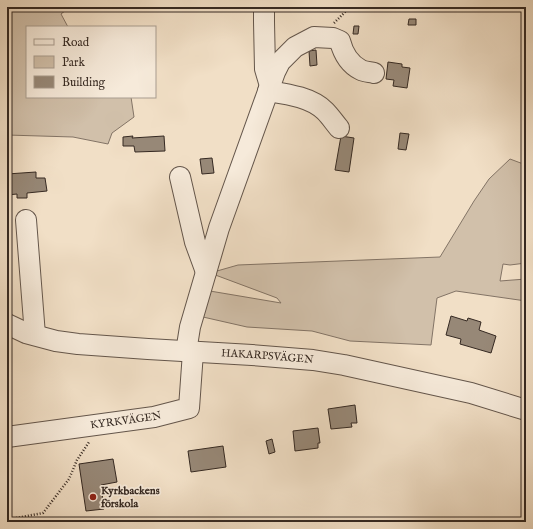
<svg xmlns="http://www.w3.org/2000/svg" width="533" height="529" viewBox="0 0 533 529" font-family="'IM FELL English',serif">
<style>
.green{fill:#d1c0aa;stroke:#837466}
.building{fill:#978877;stroke:#352922}
.lines{fill:none;stroke-linecap:round;stroke-linejoin:round}
.minor-casing{stroke:#64564b;stroke-width:22}
.path{stroke:#352922;stroke-width:2.5;stroke-dasharray:1 2;stroke-linecap:butt}
.minor{stroke:#f6eada;stroke-width:20}
.poi-dot{fill:#8f2418;stroke:#f6eada;stroke-width:1.5}
.labels{text-anchor:middle;dominant-baseline:central;stroke-width:3.5;stroke-linejoin:round;paint-order:stroke}
.street-label{font-size:11px;fill:#352922;stroke:#f6eada}
.poi-label{font-size:11px;font-weight:bold;fill:#352922;stroke:#f6eada;text-anchor:start}
</style>
<rect width="100%" height="100%" fill="#f1dfc6"/>
<filter id="stains"><feTurbulence type="fractalNoise" baseFrequency=".005" numOctaves="4"/><feColorMatrix values="0 0 0 0 .2 0 0 0 0 .09 0 0 0 0 .02 0 0 0 .5 -.17"/></filter>
<radialGradient id="worn" r=".72"><stop offset=".6" stop-color="#630" stop-opacity="0"/><stop offset="1" stop-color="#630" stop-opacity=".3"/></radialGradient>
<path class="green" d="M7,7H70L61,14L68,27H27V97H131L134,117L112,133L108,144L73,137L7,135Z
M510,159L526,165V263L510,265L503,264L500,281L526,279V301L456,291L437,298L431,345L350,341L312,331L247,327L203,317L204,290L281,303L277,298L210,273L238,265L440,257L474,201L489,179Z"/>
<path class="building" d="M409,19H416V25H408Z
M354,26H359L358,34H353Z
M316,50L317,65L310,66L309,51Z
M388,62L402,64V67L410,68L407,88L393,86L394,80L386,79Z
M400,133L409,134L406,150L398,149Z
M133,136L132,138L164,136L165,151L135,152L134,146H123V137Z
M341,136L354,138L349,172L335,170Z
M212,158L214,173L202,174L200,159Z
M36,172V178H45L47,191L27,193V198H17V194L7,195V174Z
M451,316L467,321L468,318L481,322L479,330L496,336L491,353L460,344L461,339L446,335Z
M355,405L357,423H351L352,427L331,429L328,409Z
M318,428L320,443H318V448L295,451L293,431Z
M272,439L275,452L269,454L266,441Z
M223,446L226,467L191,472L188,451Z
M113,459L117,482L101,485L104,509L86,511L79,464Z"/>
<g class="lines">
<defs>
<g id="minor">
<path d="M264,7V22L265,69L270,86"/>
<path d="M268,91C287,94 311,97 325,111C330,116 334,122 339,128"/>
<path d="M180,177L195,242L206,272"/>
<path d="M26,220L35,335"/>
<path id="s1" d="M7,324L26,333L56,341L78,344L148,349L252,355L313,360L344,365L471,393L526,410"/>
<path d="M186,352L190,327L219,228L275,72L280,62L295,47L314,37L333,38L340,41C343,53 349,64 361,70C365,72 370,72 374,73"/>
<path id="s2" d="M7,437L154,417L189,408L193,352"/>
</g>
</defs>
<use href="#minor" class="minor-casing"/>
<path class="path" d="M334,23L350,7
M7,401V422
M8,522L16,518L43,513L69,479L77,460L89,442"/>
<use href="#minor" class="minor"/>
</g>
<circle class="poi-dot" cx="93" cy="497" r="4"/>
<g class="labels">
<g class="street-label">
<text stroke="none"><textPath href="#s1" startOffset="264">HAKARPSVÄGEN</textPath></text>
<text stroke="none"><textPath href="#s2" startOffset="120">KYRKVÄGEN</textPath></text>
</g>
<g class="poi-label">
<text x="101" y="491">Kyrkbackens<tspan x="101" dy="13">förskola</tspan></text>
</g>
</g>
<rect width="533" height="529" fill="none" stroke="#f1dfc6" stroke-width="24"/>
<rect x="8" y="8" width="517" height="513" fill="none" stroke="#352922" stroke-width="2"/>
<rect x="12" y="12" width="509" height="505" fill="none" stroke="#352922"/>
<rect x="26" y="26" width="130" height="72" fill="#f6eada" stroke="#a99d90"/>
<rect x="34" y="39" width="20" height="6" fill="#f6eada" stroke="#a99d90"/>
<text x="62" y="46" font-size="12" fill="#352922">Road</text>
<rect x="34" y="56" width="20" height="12" fill="#d1c0aa" stroke="#a99d90"/>
<text x="62" y="66" font-size="12" fill="#352922">Park</text>
<rect x="34" y="76" width="20" height="12" fill="#978877" stroke="#a99d90"/>
<text x="62" y="86" font-size="12" fill="#352922">Building</text>
<rect width="100%" height="100%" filter="url(#stains)"/>
<rect width="100%" height="100%" fill="url(#worn)"/>
</svg>
